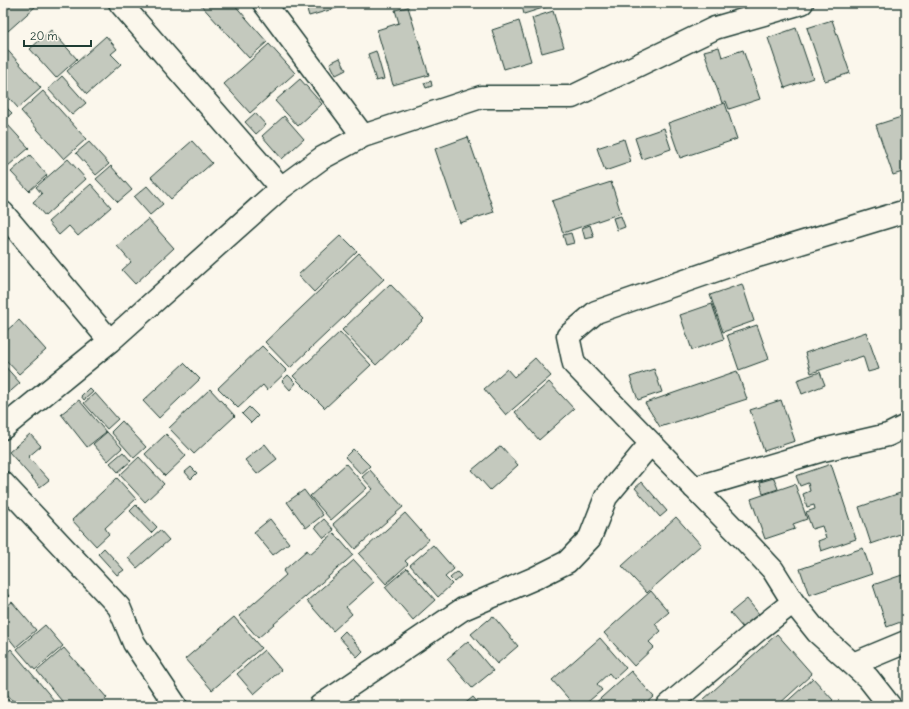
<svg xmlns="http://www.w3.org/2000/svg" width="909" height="709" viewBox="0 0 909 709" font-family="Delius,sans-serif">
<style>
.building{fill:#c4c9be;stroke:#1f3d34}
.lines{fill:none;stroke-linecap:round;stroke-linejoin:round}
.minor-casing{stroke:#1f3d34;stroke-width:25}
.minor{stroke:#fbf7ec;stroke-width:22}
</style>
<rect width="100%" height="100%" fill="#fbf7ec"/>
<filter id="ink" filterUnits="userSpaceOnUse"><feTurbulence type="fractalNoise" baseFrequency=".025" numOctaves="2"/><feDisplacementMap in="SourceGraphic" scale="8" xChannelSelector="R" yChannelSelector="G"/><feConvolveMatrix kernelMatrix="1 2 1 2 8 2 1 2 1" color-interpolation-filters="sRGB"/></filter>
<g filter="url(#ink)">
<path class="building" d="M3,3H34L36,6L8,31L3,26Z
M199,3H233L267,42L249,58Z
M305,3H339L340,7L309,16Z
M521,3H548L549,6L524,14Z
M408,7L429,75L393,85L377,30L399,23L395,10Z
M553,11L564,47L542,53L532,18Z
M832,20L850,73L825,81L807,28Z
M519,21L531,61L504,69L492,30Z
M796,28L813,78L785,88L768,38Z
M51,30L77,59L56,78L30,49Z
M106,36L117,49L111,54L121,64L87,94L67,71Z
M269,44L295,73L250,113L224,84Z
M3,45L41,88L18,108L3,91L9,86L3,79Z
M719,47L722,57L743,50L760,99L729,109L726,101L722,103L704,51Z
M376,51L384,79L376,81L368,54Z
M340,58L346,70L336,75L330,63Z
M62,76L86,103L72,115L48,89Z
M300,79L322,104L298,126L275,101Z
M431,81L432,86L426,88L424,83Z
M43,91L86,139L64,159L21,111Z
M725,103L737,139L680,158L668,123Z
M3,104L12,113L3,121Z
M255,113L266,125L256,134L245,122Z
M284,116L304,139L282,159L262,136Z
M901,117L906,132V171L893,175L876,125Z
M7,124L29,148L8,166L3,160V127Z
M664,128L671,149L642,159L635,138Z
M468,137L494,212L460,223L435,149Z
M624,139L631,162L605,171L597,148Z
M192,141L212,163L171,199L151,177Z
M89,142L109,164L96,175L76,153Z
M30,155L47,175L29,191L11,172Z
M68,159L86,179L45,216L33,202L42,194L36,187Z
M111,166L132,190L118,202L96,179Z
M611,182L621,213L563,233L552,201Z
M91,184L111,207L78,236L69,226L59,235L48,222Z
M147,186L163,204L150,215L134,197Z
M621,216L625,227L617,230L613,218Z
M148,219L174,248L135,284L122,270L131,262L117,246Z
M590,225L594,237L585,239L582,228Z
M571,233L574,243L566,245L563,235Z
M341,235L357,251L314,292L298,275Z
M359,253L384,279L290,368L265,342Z
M390,284L424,319L376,365L342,330Z
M742,284L754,321L723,332L710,295Z
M712,304L724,339L692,350L680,315Z
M19,320L46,350L19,374L3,357V328L6,331Z
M757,325L769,359L739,370L727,335Z
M340,332L371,365L325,408L293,376Z
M866,332L879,369L868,372L863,356L811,373L805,353Z
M262,346L287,371L267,390L263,385L238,408L218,388Z
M535,358L551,376L506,415L484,389L507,369L514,377Z
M184,363L200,379L159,418L143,401Z
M3,364L20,383L3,398Z
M654,369L662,392L638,400L630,377Z
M737,371L747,399L660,427L645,403Z
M820,372L825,385L802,394L797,380Z
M288,375L296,383L290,390L282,381Z
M549,382L574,409L539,440L515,412Z
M89,388L93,392L84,400L81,396Z
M210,389L235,416L194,454L169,428Z
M95,393L118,419L107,429L84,403Z
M79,400L106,432L87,447L61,414Z
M781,400L795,441L764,451L750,410Z
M249,407L258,416L251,423L242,414Z
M122,421L146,447L134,458L111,432Z
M107,432L122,448L108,461L93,444Z
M30,434L41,446L28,457L49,480L40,487L9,452Z
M166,434L186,456L165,476L145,454Z
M265,444L277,459L257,474L245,460Z
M501,446L518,465L490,490L472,470Z
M353,449L370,466L361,474L345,457Z
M123,452L131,461L118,472L110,463Z
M139,457L164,484L145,502L120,475Z
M346,464L367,488L331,520L310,496Z
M831,464L856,539L821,551L818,541L826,538L822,526L812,529L806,512L815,509L814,505L807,507L803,494L810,491L808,483L800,486L796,476Z
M191,467L197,473L191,479L185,472Z
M370,470L403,507L355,549L333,524L373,489L362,477Z
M117,478L136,499L105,528L109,534L96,546L72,520Z
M774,478L778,489L763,494L760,482Z
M642,482L667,511L660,517L635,488Z
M795,484L807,519L793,524L795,529L765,539L751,499Z
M304,490L323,515L306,528L287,502Z
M906,491V532L871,544L859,507Z
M136,505L157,527L151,533L130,511Z
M405,513L429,540L405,561L408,564L386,584L359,554Z
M676,517L701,545L647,593L622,566Z
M270,519L289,543L273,555L254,532Z
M324,519L334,530L324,538L315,527Z
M160,530L169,540L137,568L128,558Z
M334,533L353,555L258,638L239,616L286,575L283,571L307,550L310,554Z
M433,545L454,569L445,577L452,584L438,597L410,565Z
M104,548L124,570L117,575L98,554Z
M863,548L872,574L809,595L800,569Z
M354,560L374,582L346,607L352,614L333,631L307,601Z
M407,568L435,600L413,620L385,587Z
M457,572L461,576L454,582L450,578Z
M902,575L906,588V620L887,627L873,585Z
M3,589L9,596L3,601Z
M651,591L669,612L655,624L661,631L649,642L654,647L634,666L604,633Z
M747,599L759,614L742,627L730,613Z
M12,602L36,630L16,647L3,631V609Z
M493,616L518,646L497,664L471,634Z
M234,617L261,648L212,690L185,659Z
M45,625L63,646L35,670L17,649Z
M345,631L363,651L357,657L339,637Z
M777,634L812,674L777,706H710L704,699Z
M600,638L626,668L614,679L609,673L597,684L602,690L583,706H575L552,680Z
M468,641L493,671L472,688L447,659Z
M64,648L107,698L98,706H66L37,671Z
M11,649L53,699L44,706H17L3,689V656Z
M264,650L281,670L254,694L237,674Z
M631,671L654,697L644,706H592Z
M813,678L833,700L827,706H782Z
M4,695L14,706H3V696Z
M473,697L481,706H462Z"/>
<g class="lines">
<defs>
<path id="minor" d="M120,3L281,188
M264,3L363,136
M3,213L110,341
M3,428L110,341L281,188L322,158L363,136L481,97H572L715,28L802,3
M3,483L119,607L134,643L176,706
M694,488L823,450L888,435L906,426
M853,664L906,642
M320,706L463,609L535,578L567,562L590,538L606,497L651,443
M668,706L759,629L793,602
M890,706L868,678L817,632L793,602L773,570L742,537L574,364L568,336L596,312L751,258L906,211"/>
</defs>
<use href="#minor" class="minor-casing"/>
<use href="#minor" class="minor"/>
</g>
</g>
<rect width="909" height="709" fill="none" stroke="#fbf7ec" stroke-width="16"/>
<rect x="8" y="8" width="893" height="693" fill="none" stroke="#1f3d34" stroke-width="1.5" filter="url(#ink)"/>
<path d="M24 40v6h67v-6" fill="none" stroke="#1f3d34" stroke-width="2"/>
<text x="30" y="40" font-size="12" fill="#1f3d34" stroke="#fbf7ec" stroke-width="3" paint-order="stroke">20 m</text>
</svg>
